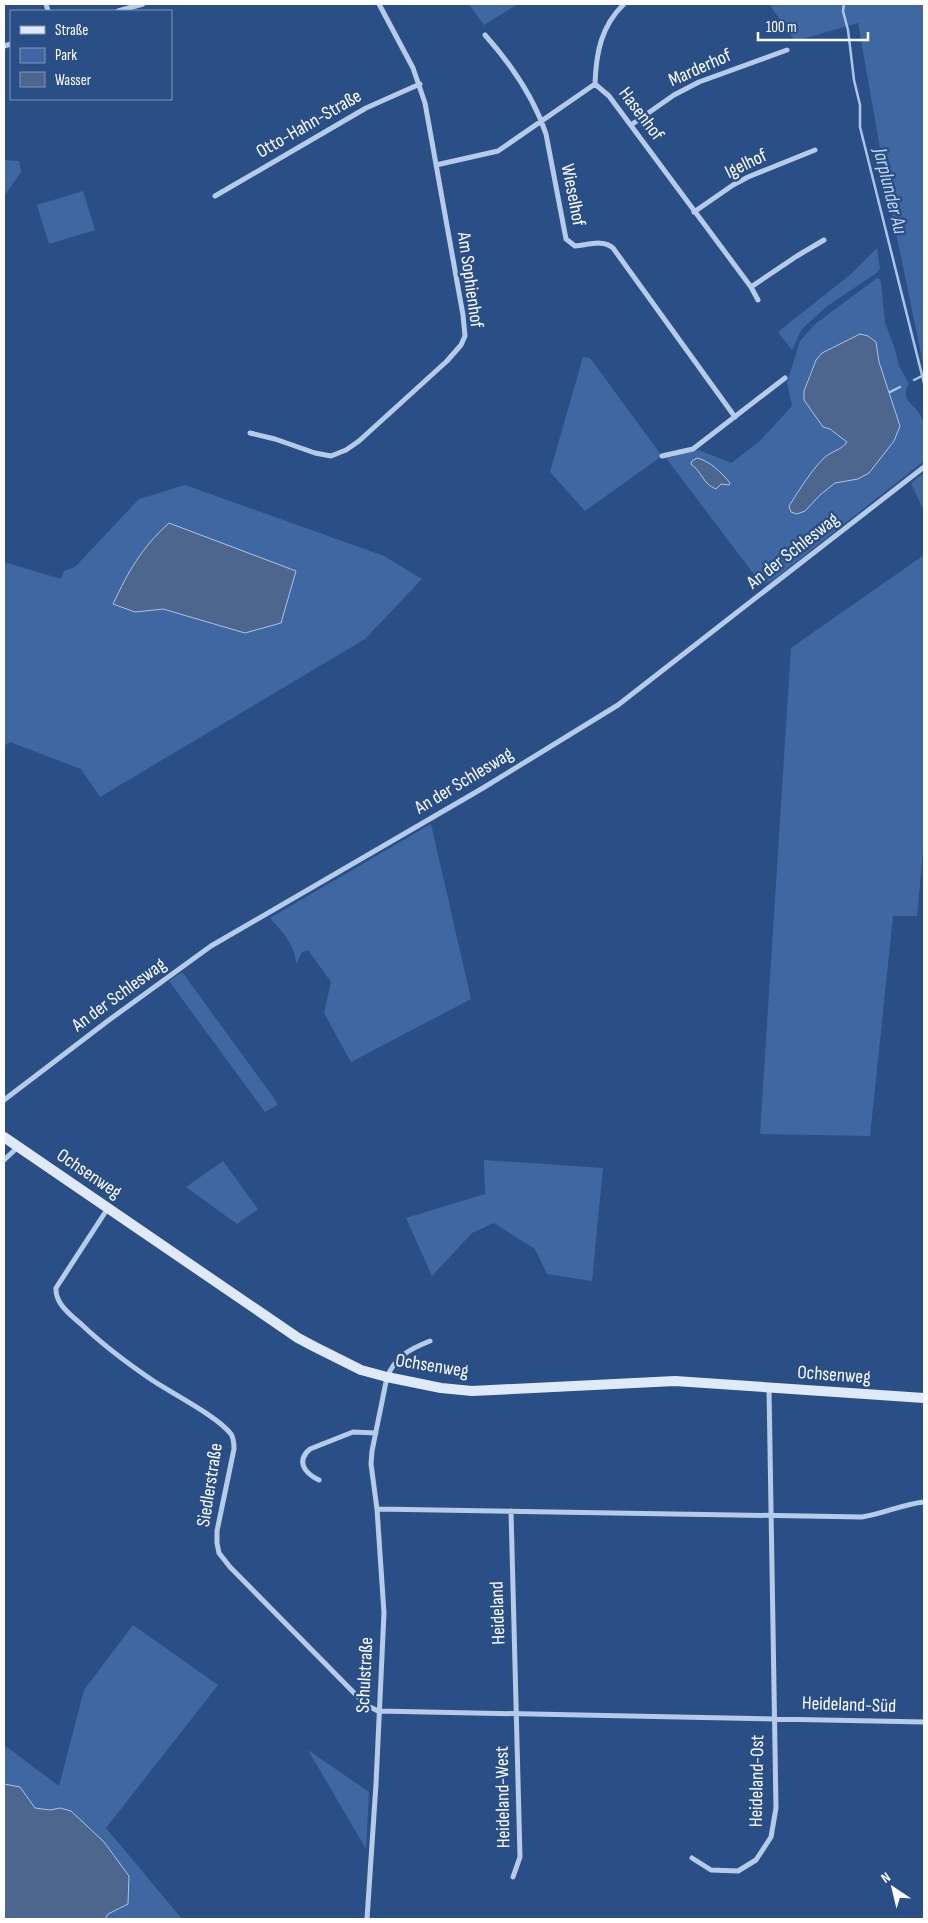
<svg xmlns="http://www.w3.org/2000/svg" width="928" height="1923" viewBox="0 0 928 1923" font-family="'Sofia Sans Condensed',sans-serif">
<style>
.green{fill:#3f68a2;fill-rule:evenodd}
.water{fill:#4c668d;stroke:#abc5e7}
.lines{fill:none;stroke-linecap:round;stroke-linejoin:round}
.stream{stroke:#abc5e7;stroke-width:2.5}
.street{stroke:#b6cbe7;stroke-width:5}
.secondary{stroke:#e0e9f7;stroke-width:10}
.labels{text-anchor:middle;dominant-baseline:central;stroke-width:5;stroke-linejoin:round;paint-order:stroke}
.street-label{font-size:19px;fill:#fff;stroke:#2a4f86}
.water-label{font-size:20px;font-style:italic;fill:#c2d5ef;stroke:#2a4f86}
</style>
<rect width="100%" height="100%" fill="#2a4f86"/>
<path class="green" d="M469,4H518L484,25Z
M769,4H924V368L889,199L858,23L795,41Z
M4,160L19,161L21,172L4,196Z
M83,191L95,230L49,244L37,205Z
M877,248L880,269L875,274L826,307L802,329L792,350L778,332L851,274Z
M877,278L880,279L881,282L885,323L894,346L899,366L909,384C898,402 918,404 923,421C926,434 924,448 924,461L773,580L762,585L666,458L699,450L731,463L760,441L792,406L787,382L800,341L814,325ZM876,342L879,362L900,426L858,479L835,483L820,495L805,511L826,456L845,446L847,442L830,429L823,427L804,400L807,380L816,360Z
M583,357L590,358L662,456L585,511L550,472Z
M924,473V511L911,483Z
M185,485L384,556L422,579L365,639L100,797L81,769L10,742L4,746V562L61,579L64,571L75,567L139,499ZM296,571L245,633L163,609L135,612L113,604Z
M924,555V840L917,916H893L870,1136L760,1134L791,648Z
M431,824L471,999L351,1062L324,1013L331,982L308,950L302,952L296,964C295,944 283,933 270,918Z
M182,972L276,1101L277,1105L265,1112L169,981Z
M484,1160L603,1168L592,1281L547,1274L535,1249L494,1223L472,1233L432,1276L406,1218L485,1194Z
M223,1161L258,1209L237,1224L186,1187Z
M133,1625L218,1685L106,1828L182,1919H105L108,1914L128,1904L60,1808L50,1810L35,1808L20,1787L4,1784V1745L59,1786L84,1690Z
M308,1750L369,1792L366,1849Z"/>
<path class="water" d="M860,334L868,336L876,342L879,362L900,426L894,441L869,473L858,479L835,483L820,495L805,511L797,514L791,512L789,506C800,489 810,472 824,458C831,451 842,450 847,442L830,429L823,427L804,400V391L816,360L822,353Z
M697,458C710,461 722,473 730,483L729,485L721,484L716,489C703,484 702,472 691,464L692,461Z
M169,523L296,571L281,623L245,633L163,609L135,612L113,604C128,572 142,547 169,523Z
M4,1784L20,1787L35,1808L50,1810L60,1808L71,1811L104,1842L129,1876L128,1904L108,1914L105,1919H4Z"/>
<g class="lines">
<path class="stream" d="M844,4L843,11L848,30L854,80L860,105V127L924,383
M914,380L922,376
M890,392L900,387"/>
<path class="street" d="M46,4L48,11
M118,11L143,4
M485,35C510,63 534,98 546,134L566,239L575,246C587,245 604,239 613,248L735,417
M4,46L11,44
M595,84C596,53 601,26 624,4
M631,125L674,95L699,82L787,50
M436,165L498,151L595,84L609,96L751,287L758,300
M215,196L366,108L420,84
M694,212L733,185L748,177L815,150
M751,287L797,256L824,240
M250,433L275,439L315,453L331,456L346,450L359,441L447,361L461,345L465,336L463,315L425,103L413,68L379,4
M662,456L693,449L785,378
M4,1100L109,1020L211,946L483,788L618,705L924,467
M4,1160L18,1147
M108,1208L56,1288C55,1303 70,1315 81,1324C103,1345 127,1363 152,1380C173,1394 217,1416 231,1434C234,1439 234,1444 234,1449L217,1531V1543L219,1553L230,1567L366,1705L378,1711L924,1722
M319,1480C304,1473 296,1461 310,1449L353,1432L376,1433
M377,1509L862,1517C883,1514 903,1504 924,1502
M511,1511L520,1857L513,1877
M692,1858L711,1870L738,1871L756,1860L771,1837L776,1808L769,1388
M367,1919L376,1784L384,1613L377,1509L371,1464L372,1451L387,1377C396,1356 410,1349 430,1341"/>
<path class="secondary" d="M4,1137L298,1338L315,1347L361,1370L387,1377L441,1388L472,1391L675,1381L924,1398"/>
</g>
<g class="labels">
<g class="street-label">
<text transform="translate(700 68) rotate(-24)">Marderhof</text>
<text transform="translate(641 114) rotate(53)">Hasenhof</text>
<text transform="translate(309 124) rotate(-30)">Otto-Hahn-Straße</text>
<text transform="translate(746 164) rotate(-26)">Igelhof</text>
<text transform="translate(573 195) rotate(79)">Wieselhof</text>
<text transform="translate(470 280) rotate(82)">Am Sophienhof</text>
<text transform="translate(793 551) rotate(-38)">An der Schleswag</text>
<text transform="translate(464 781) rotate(-31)">An der Schleswag</text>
<text transform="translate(119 995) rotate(-36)">An der Schleswag</text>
<text transform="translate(89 1174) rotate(34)">Ochsenweg</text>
<text transform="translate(432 1366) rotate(9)">Ochsenweg</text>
<text transform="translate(834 1375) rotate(4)">Ochsenweg</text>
<text transform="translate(210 1485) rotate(-81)">Siedlerstraße</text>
<text transform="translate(498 1613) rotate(-92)">Heideland</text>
<text transform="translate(365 1675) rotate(-87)">Schulstraße</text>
<text transform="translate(849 1705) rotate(2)">Heideland-Süd</text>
<text transform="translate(757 1781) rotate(-89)">Heideland-Ost</text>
<text transform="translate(503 1797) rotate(-91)">Heideland-West</text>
</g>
<g class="water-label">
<text transform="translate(890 191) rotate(76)">Jarplunder Au</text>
</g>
</g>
<rect width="928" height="1923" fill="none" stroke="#ffffff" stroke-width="10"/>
<rect x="10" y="10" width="162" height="90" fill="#2a4f86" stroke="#7f95b6"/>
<rect x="20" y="26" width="25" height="8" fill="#e0e9f7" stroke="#7f95b6"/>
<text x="55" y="35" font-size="15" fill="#ffffff">Straße</text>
<rect x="20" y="48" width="25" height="15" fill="#3f68a2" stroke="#7f95b6"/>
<text x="55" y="60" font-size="15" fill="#ffffff">Park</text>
<rect x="20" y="72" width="25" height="15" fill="#4c668d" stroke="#7f95b6"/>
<text x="55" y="85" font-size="15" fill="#ffffff">Wasser</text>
<g transform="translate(893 1888) rotate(325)" stroke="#2a4f86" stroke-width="4" paint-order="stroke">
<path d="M0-4L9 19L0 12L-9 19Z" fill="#ffffff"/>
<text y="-8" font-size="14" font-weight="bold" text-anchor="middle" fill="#ffffff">N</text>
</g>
<path d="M758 32v8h110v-8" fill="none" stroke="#ffffff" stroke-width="2.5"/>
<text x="766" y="32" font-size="15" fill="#ffffff" stroke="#2a4f86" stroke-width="4" paint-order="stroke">100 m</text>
</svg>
